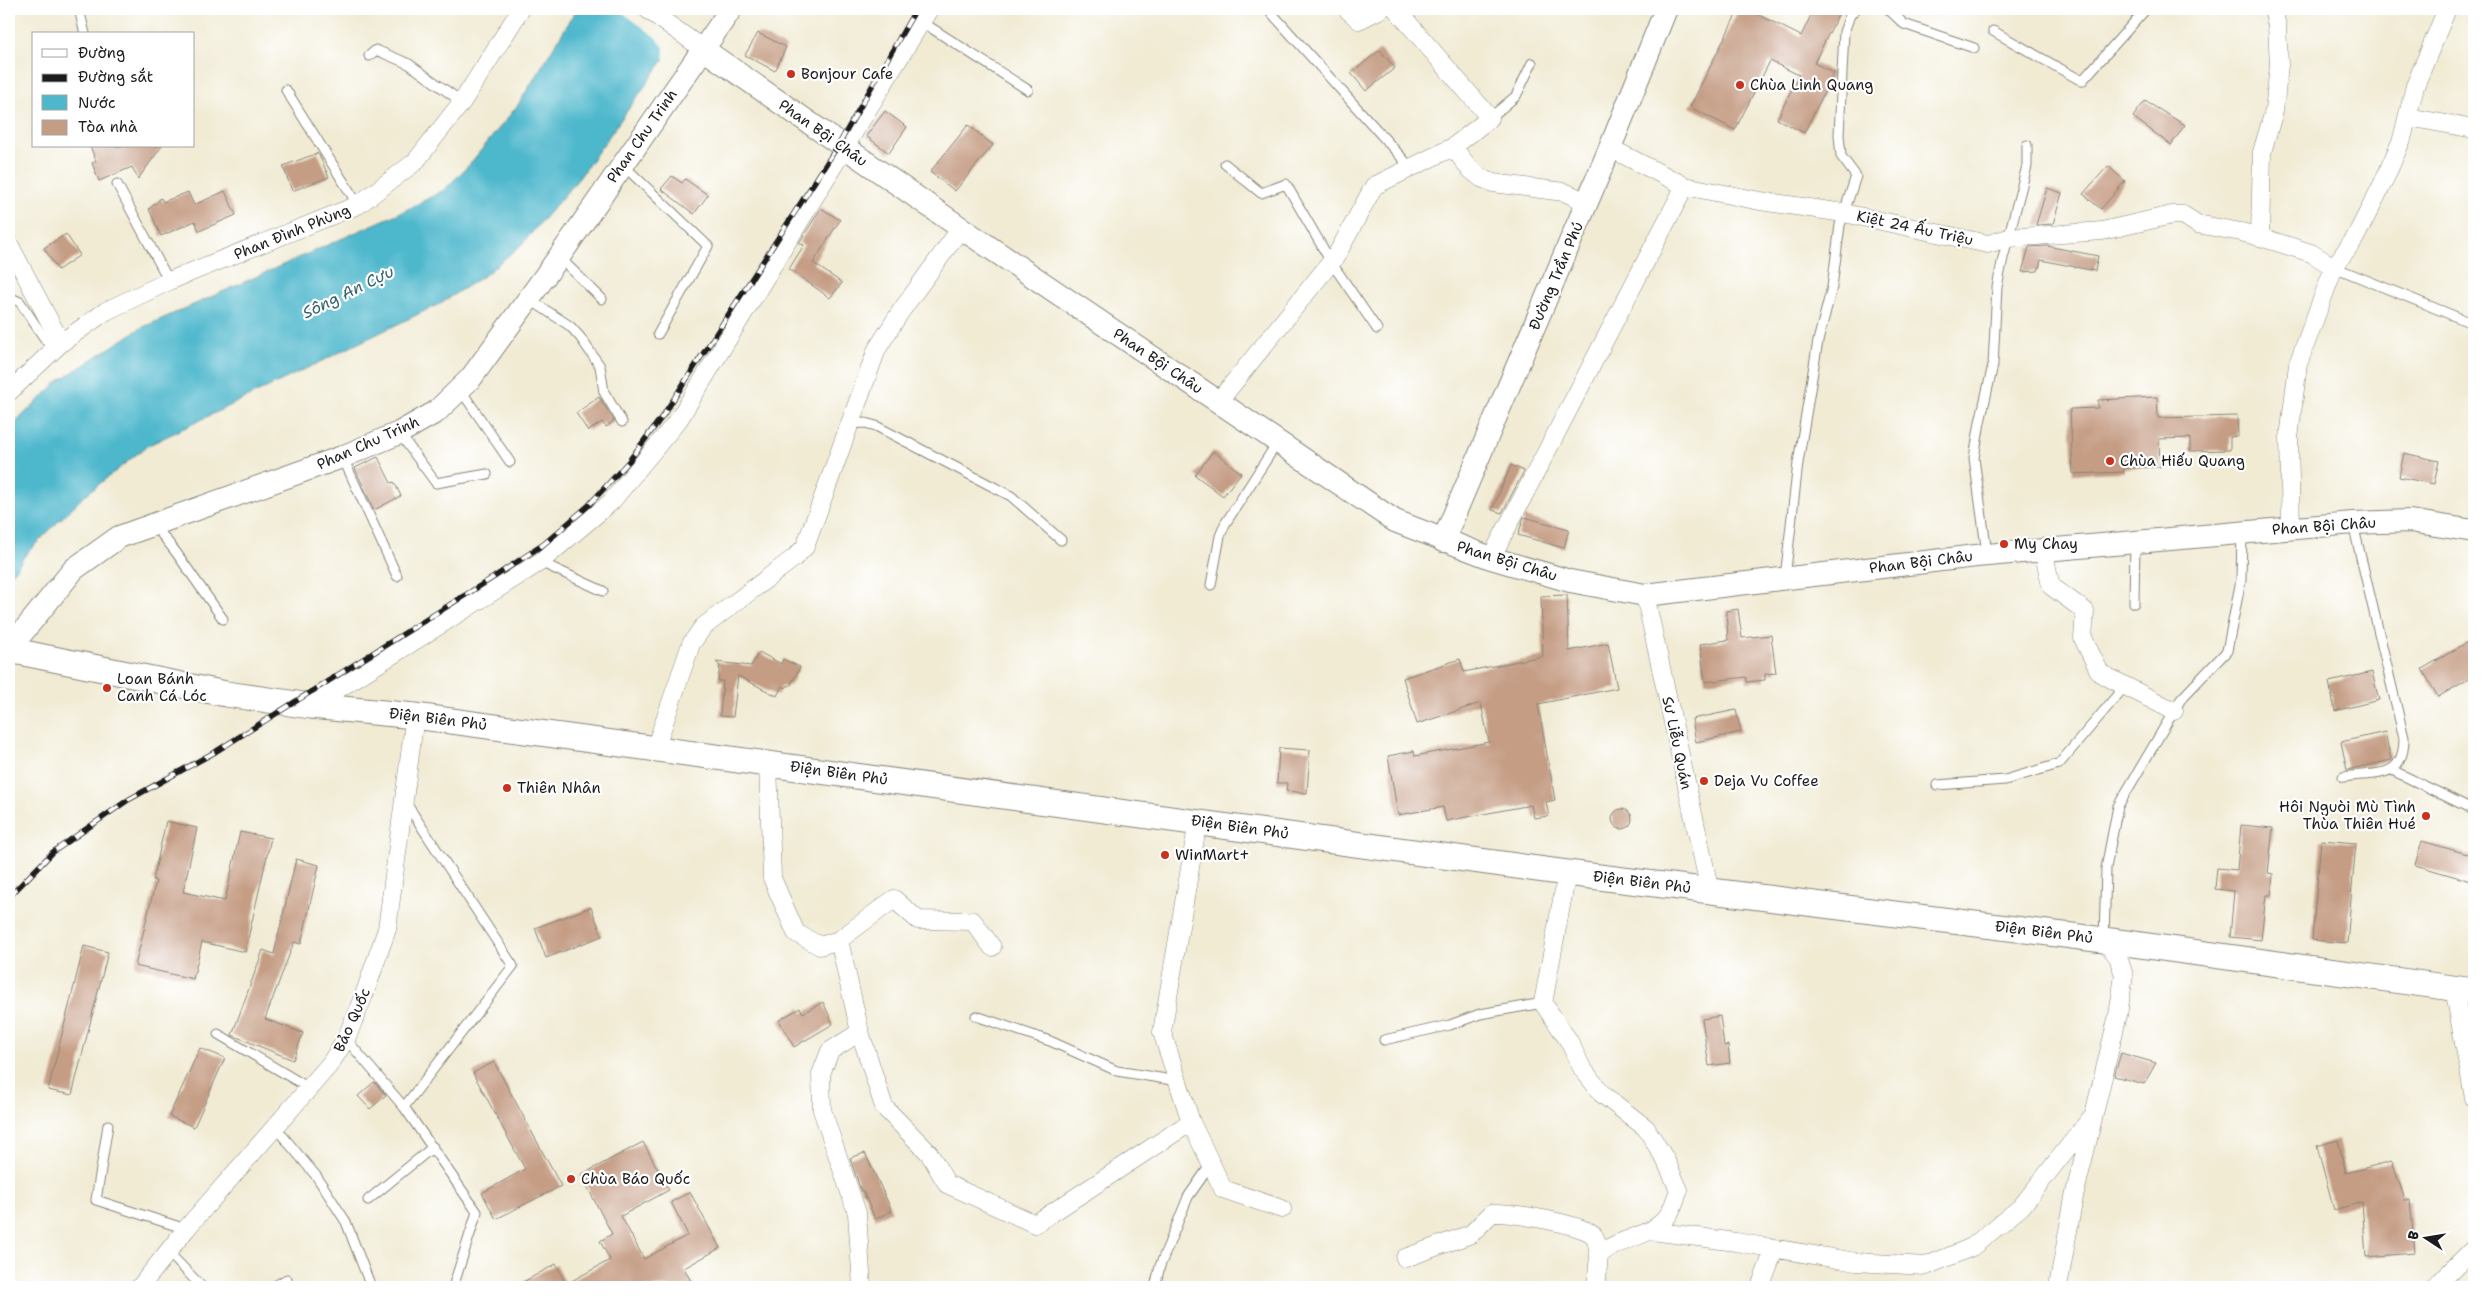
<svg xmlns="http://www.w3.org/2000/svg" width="2483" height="1296" viewBox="0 0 2483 1296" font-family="'Shantell Sans',sans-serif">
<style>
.water{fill:#4eb7cc;stroke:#356a74}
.pier{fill:#f1ebd4}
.building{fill:#c59c84}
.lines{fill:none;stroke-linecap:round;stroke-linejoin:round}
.service-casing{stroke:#868478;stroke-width:11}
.minor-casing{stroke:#868478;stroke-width:19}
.tertiary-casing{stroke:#868478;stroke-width:24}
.secondary-casing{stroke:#868478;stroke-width:27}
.service{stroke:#fff;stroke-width:9}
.minor{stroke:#fff;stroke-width:18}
.tertiary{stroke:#fff;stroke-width:22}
.secondary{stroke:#fff;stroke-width:25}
.rail-casing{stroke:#1c1c1c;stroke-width:5.5}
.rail{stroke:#fff;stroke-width:4;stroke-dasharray:11;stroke-linecap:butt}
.poi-dot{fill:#c8321e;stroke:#fff;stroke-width:2}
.labels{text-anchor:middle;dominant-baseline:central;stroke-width:4.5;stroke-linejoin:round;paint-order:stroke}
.poi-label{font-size:15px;fill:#1c1c1c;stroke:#fff;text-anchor:start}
.street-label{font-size:15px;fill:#1c1c1c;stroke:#fff}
.water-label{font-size:16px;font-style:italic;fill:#32626b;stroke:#fff}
</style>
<rect width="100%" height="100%" fill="#fff"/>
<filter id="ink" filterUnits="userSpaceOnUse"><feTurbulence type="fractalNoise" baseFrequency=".02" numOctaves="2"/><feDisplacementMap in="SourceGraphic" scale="10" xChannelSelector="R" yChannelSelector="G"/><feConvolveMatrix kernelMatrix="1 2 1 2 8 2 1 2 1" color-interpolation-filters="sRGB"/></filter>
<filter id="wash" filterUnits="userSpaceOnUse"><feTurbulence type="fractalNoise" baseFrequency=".0096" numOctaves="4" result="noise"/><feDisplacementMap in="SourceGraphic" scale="20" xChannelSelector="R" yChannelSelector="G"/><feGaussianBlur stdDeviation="1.12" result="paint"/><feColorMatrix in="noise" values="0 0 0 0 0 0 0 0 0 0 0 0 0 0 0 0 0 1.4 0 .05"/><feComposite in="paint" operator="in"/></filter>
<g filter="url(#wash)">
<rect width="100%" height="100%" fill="#f1ebd4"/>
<path class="water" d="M577,9H700L579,178L522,244L486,274L441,303L147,446L83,497L26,554L9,578V428L59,381L139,329L406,210L444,190L469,165L518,105Z"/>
<path class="pier" d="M618,9H681L690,11L702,9L664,64V47L653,35Z"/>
<g id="blocks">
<path class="building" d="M1739,9H1747L1801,36L1814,9H1841L1814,63L1834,73L1804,133L1777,119L1799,75L1770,61L1735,130L1690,107Z
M758,33L786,47L775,71L745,55Z
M1380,50L1395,68L1366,91L1351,73Z
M2145,101L2185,125L2171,145L2133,117Z
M885,111L907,127L889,153L866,136Z
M968,125L993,145L955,191L930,172Z
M90,146H162L138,179L132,167L99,181L92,163L96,161Z
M318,153L329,177L292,191L283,166Z
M2108,166L2125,181L2101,209L2083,194Z
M672,176L682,183L685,179L708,195L694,214L661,189Z
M2047,188L2062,193L2053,224L2036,225Z
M225,191L236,215L199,231L195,221L161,236L149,209L161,198L163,202L188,192L194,205Z
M821,208L840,220L813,263L842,283L830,298L789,269L804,245L799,243Z
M66,234L80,255L58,270L44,248Z
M2047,246L2098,256L2095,271L2041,260L2038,271L2022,272L2029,247Z
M599,397L614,421L606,427L602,422L588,431L576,413Z
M2157,397L2158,418L2237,416L2238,436L2230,437V450L2190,451V438L2159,439L2160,467L2124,468V472L2073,474L2070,409L2098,408V400Z
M1213,451L1241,473L1223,496L1195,475Z
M2404,453L2439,461L2434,484L2399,477Z
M378,457L391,483L394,482L401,496L374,510L355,468Z
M1511,465L1524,471L1502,513L1492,510Z
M1524,517L1569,529L1564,548L1518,535Z
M1567,595L1569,651L1608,643L1617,688L1538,704L1555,800L1546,802L1549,816L1534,818L1531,805L1446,821L1443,807L1398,815L1388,756L1414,751L1415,756L1489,742L1481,703L1417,724L1403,678L1460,659L1464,672L1543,656L1541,596Z
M1738,609L1742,638L1771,635L1776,673L1765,674V680L1747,682L1746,677L1705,682L1700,644L1728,640L1726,611Z
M2468,642L2474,653V676L2438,697L2422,669Z
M759,652L781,664L783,659L800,667L790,686L788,685L786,688L782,686L777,696L738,676L733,717L720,716L723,681H718L720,666L716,662L751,666Z
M2372,672L2379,700L2335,711L2329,682Z
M1736,710L1741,732L1696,742L1692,719Z
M2385,732L2391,760L2347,770L2341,742Z
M1279,748L1310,750L1307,793L1286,791L1287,783H1277Z
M1612 819a10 10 0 1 1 20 0a10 10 0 1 1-20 0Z
M166,821L197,828L183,892L225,901L240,832L271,838L245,952L202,942L193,979L135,966L156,881L153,880Z
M2241,825L2273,828L2268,873L2273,874L2271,895H2266L2261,940L2230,937L2234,891L2215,889L2217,868L2237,870Z
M2321,840L2356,843L2347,943L2312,940Z
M2422,841L2474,856V882L2415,865Z
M296,859L319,865L301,944L294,942L265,1019L303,1033L293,1060L232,1035L263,950L274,954Z
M591,907L602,936L546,958L535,928Z
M84,946L108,952L72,1095L48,1090Z
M823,1002L833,1024L794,1047L779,1020L800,1008L803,1013Z
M1720,1016L1724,1046L1728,1045L1730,1063L1709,1066L1702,1019Z
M200,1048L225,1058L194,1127L169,1116Z
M2121,1053L2156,1063L2144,1084L2114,1076Z
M494,1062L561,1186L496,1219L482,1193L525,1169L473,1073Z
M374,1082L386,1095L370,1109L358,1096Z
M2338,1140L2346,1173L2392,1161L2405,1200H2410L2415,1253L2366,1257L2362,1202L2334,1210L2317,1146Z
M643,1142L669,1190L621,1216L644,1259L688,1235L671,1202L690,1192L720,1248L684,1268L694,1287H514L556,1264L566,1284L610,1260L600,1241L612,1234L581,1175Z
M865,1153L892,1211L875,1219L863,1191H861L850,1158Z"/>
</g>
</g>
<g filter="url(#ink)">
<use href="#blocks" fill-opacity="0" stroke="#868478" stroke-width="1"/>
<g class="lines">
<defs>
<path id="service" d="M79,9L85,34
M1268,9L1411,168
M1888,9L1904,24L1974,48
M922,22L1028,90
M1993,31L2082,81L2146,9
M369,56L376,50L409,64L462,102
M286,90L358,205
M1490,118L1516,96L1532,63
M1225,164L1261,193L1286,184L1331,262L1377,329
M624,166L708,246L658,334
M117,184L169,281
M559,257L602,299
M2334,267L2474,324
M9,297L20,302L53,351
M529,299L570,326L580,337L600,366L604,392L622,422
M460,389L510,462
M850,424L865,423L876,426L1011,496L1061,540
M399,433L436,483L487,474
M343,458L397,576
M155,526L175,551L223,619
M1987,554L1974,458L1980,422L1993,365L1997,287L2003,258L2027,166V145
M540,562L603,591
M1785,578L1798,463L1818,341L1832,287L1840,225L1856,176L1841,156L1839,135L1844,32L1850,15L1856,9
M1211,585L1220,536L1225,524L1277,443
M2134,603L2135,542
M2392,770L2474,810
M2343,777C2377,772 2404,780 2404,738L2353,524
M1937,785L2005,780L2059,764L2125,686
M2104,940L2106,868L2118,806L2181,699L2227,651L2241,580L2242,533
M976,1016L1050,1041L1117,1071L1178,1081
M218,1034L309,1088
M346,1039L404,1107L477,1212L453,1287
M1384,1040L1450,1025L1480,1014L1543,1003
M404,1107L513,966L406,803
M108,1125L96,1200L186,1229
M276,1128L317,1177L346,1222L371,1287
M368,1200L433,1147
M168,1252L202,1287
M273,1287L287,1279
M1155,1287L1160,1266L1188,1197L1211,1164"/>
<path id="minor" d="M647,9L703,49
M1347,9L1359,20L1381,9
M2273,9L2277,26L2279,65L2274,111L2262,152L2260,237L2311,253L2334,267
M2408,117L2474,129
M1453,147L1470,169L1481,178L1493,183L1564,192L1587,202
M1685,186L1760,201L1844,213L1988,244L2008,238L2102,231L2172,215H2183L2197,224L2241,232L2260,237
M9,244L61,343
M9,392L61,343L106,311L169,281L358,205L415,162L462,102L521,9
M1218,402L1336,256L1374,186L1453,147L1490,118L1396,9
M2291,529L2289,438L2298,364L2334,267L2355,238L2383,183L2402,139L2415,86L2447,9
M2043,550L2051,586L2085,611L2083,638L2100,673L2174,711
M1491,558L1685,186L1610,148
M1645,595L1710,891
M311,706L540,562L611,502L679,419L929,9
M655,749L691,644L703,627L794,558L805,547L877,349L901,311L961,228
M768,763L772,878L796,933L820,946L839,940L860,1032L830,1051L821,1074L822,1110L857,1213L862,1287
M1198,821L1162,1032L1191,1122L1223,1189L1282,1209
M1567,873L1543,1003L1569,1041L1582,1068L1602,1094L1646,1128L1665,1159L1679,1190C1676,1197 1674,1205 1670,1212C1656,1238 1620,1236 1599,1255L1596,1287
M839,940L894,899L918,920L973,921L992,947
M2454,988L2474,1098
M860,1032L884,1107L929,1153L947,1184L1035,1224L1191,1122
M1652,1231L1736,1242L1856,1262L1926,1266L1972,1247L2021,1207L2091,1118
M1405,1258L1471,1234L1492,1213C1508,1212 1585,1224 1594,1236C1597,1240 1598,1249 1599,1255
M140,1287L186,1229L330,1064L346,1039L364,995L387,929L415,716
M1760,1287L1775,1248
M2058,1287L2074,1197L2118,1015L2124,975L2118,957L2104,940
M2435,1287L2474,1248"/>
<path id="tertiary" d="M703,49L961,228L1395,521L1491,558L1570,581L1645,595L1976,556L2353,523L2410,521L2474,531
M1443,541L1610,148L1666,9
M9,649L74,569L119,537L342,457L399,433L436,412L471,378L559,257L731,9"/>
<path id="secondary" d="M9,650L226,694L311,706L415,716L1567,873L2104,940L2474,991"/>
</defs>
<use href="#service" class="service-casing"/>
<use href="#minor" class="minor-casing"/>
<use href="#tertiary" class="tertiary-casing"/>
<use href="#secondary" class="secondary-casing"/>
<use href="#service" class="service"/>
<use href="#minor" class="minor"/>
<use href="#tertiary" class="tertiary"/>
<use href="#secondary" class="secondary"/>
<defs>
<path id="rail" d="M9,897L53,852L128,800L215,752L494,577L544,544L588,506L629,461L664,414L839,144L916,9"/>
</defs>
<use href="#rail" class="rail-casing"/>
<use href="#rail" class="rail"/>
</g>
</g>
<g class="poi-dot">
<circle cx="791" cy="74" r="5"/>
<circle cx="1740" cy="85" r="5"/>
<circle cx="2110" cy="461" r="5"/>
<circle cx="2004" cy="544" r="5"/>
<circle cx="107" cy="688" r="5"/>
<circle cx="1704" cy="781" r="5"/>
<circle cx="507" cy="788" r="5"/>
<circle cx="2426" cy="816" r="5"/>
<circle cx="1165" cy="855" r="5"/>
<circle cx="571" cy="1179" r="5"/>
</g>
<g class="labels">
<g class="poi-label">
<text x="801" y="74">Bonjour Cafe</text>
<text x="1750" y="85">Chùa Linh Quang</text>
<text x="2120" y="461">Chùa Hiếu Quang</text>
<text x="2014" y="544">My Chay</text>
<text x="117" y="679">Loan Bánh<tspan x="117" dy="17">Canh Cá Lóc</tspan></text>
<text x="1714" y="781">Deja Vu Coffee</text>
<text x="517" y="788">Thiên Nhân</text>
<text x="2416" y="807" text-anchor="end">Hôi Nguòi Mù Tình<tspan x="2416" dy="17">Thùa Thiên Hué</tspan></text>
<text x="1175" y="855">WinMart+</text>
<text x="581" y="1179">Chùa Báo Quốc</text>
</g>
<g class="street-label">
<text transform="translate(823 133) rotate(35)">Phan Bội Châu</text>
<text transform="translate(642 136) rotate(-55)">Phan Chu Trinh</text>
<text transform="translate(1915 228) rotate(12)">Kiệt 24 Ấu Triệu</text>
<text transform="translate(292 232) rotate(-22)">Phan Đình Phùng</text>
<text transform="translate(1556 276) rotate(-67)">Đường Trần Phú</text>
<text transform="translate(1158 361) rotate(34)">Phan Bội Châu</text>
<text transform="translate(368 443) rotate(-24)">Phan Chu Trinh</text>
<text transform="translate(2324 526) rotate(-4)">Phan Bội Châu</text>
<text transform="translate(1507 561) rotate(17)">Phan Bội Châu</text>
<text transform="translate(1921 562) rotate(-7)">Phan Bội Châu</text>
<text transform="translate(438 719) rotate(7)">Điện Biên Phủ</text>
<text transform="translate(1677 743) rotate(78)">Sư Liễu Quán</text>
<text transform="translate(839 773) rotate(8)">Điện Biên Phủ</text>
<text transform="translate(1240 827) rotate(8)">Điện Biên Phủ</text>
<text transform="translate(1642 882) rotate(7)">Điện Biên Phủ</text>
<text transform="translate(2044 932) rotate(7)">Điện Biên Phủ</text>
<text transform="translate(352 1020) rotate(-66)">Bảo Quốc</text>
</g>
<g class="water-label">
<text transform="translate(348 292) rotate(-26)">Sông An Cựu</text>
</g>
</g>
<rect width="2483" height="1296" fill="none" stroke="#fff" stroke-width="30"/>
<rect x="32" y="32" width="162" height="115" fill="#ffffff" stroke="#a4a4a4"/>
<rect x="42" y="49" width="25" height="8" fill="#ffffff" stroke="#a4a4a4"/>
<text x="78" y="58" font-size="15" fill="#1c1c1c">Đường</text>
<rect x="42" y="74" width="25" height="8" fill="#1c1c1c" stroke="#a4a4a4"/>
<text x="78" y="82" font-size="15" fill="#1c1c1c">Đường sắt</text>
<rect x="42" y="95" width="25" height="15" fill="#4eb7cc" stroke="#a4a4a4"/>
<text x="78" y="108" font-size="15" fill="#1c1c1c">Nước</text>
<rect x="42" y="120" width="25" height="15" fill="#c59c84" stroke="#a4a4a4"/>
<text x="78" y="132" font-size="15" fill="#1c1c1c">Tòa nhà</text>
<g transform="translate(2426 1238) rotate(282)" stroke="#ffffff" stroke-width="4" paint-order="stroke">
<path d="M0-4L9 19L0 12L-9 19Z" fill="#1c1c1c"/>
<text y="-8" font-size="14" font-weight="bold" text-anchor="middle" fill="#1c1c1c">B</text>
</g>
</svg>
